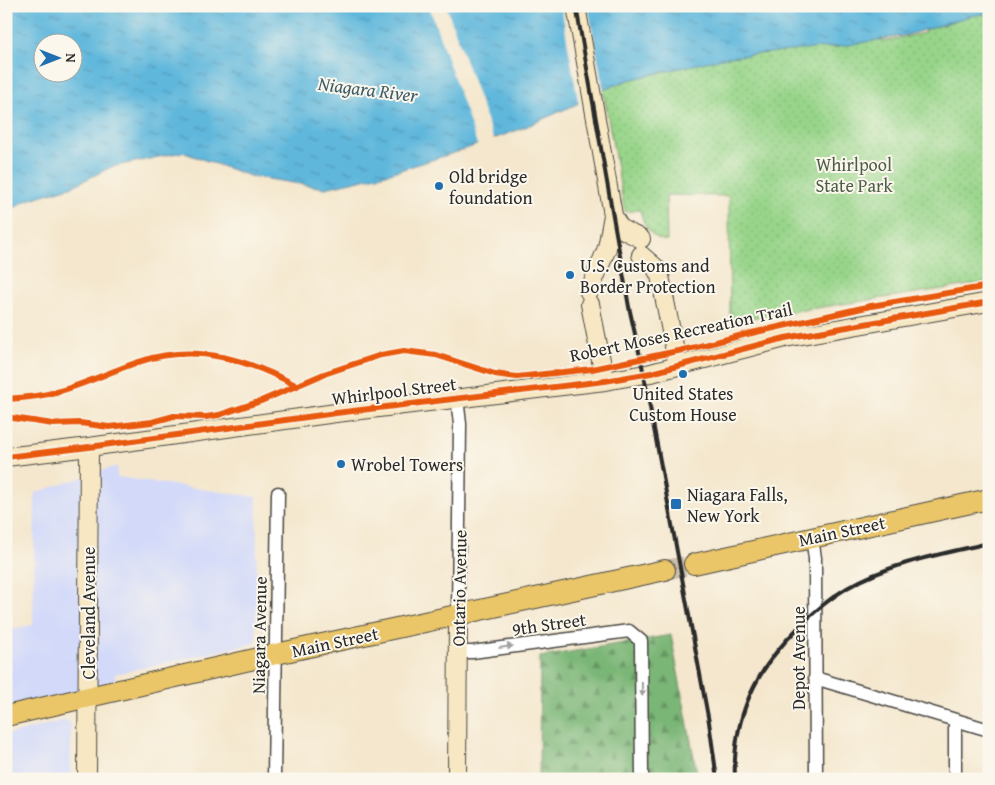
<svg xmlns="http://www.w3.org/2000/svg" width="995" height="785" viewBox="0 0 995 785" font-family="'Gentium Book Plus',serif">
<style>
.built{fill:#d2d9f9}
.forest{fill:url(#forest-firs);stroke:#527050}
.park{fill:url(#park-dots);stroke:#62805a}
.water{fill:url(#water-ripples);stroke:#457184;fill-rule:evenodd}
.pier{fill:#f4e7cd}
.lines{fill:none;stroke-linecap:round;stroke-linejoin:round}
.primary-tunnel{stroke:#ccc1ad;stroke-width:20;stroke-dasharray:20 10;stroke-linecap:butt}
.street-casing{stroke:#494743;stroke-width:15}
.secondary-casing{stroke:#494743;stroke-width:20}
.primary-casing{stroke:#494743;stroke-width:22}
.street{stroke:#fff;stroke-width:12}
.secondary{stroke:#f7e8c3;stroke-width:18}
.primary{stroke:#eac669;stroke-width:20}
.rail{stroke:#2b2b2b;stroke-width:4}
.cycleway-casing{stroke:#fbf7ec;stroke-width:9}
.cycleway{stroke:#e8590c;stroke-width:6}
.oneway{fill:#a0a0a0}
.poi-dot{fill:#1f6fb2;stroke:#fbf7ec;stroke-width:2}
.labels{text-anchor:middle;dominant-baseline:central;stroke-width:4;stroke-linejoin:round;paint-order:stroke}
.park-label{font-size:18px;fill:#4c5e48;stroke:#fbf7ec}
.poi-label{font-size:18px;fill:#2b2b2b;stroke:#fbf7ec;text-anchor:start}
.street-label{font-size:18px;fill:#2b2b2b;stroke:#fbf7ec}
.water-label{font-size:19px;font-style:italic;fill:#3d5c69;stroke:#fbf7ec}
</style>
<defs>
<pattern id="forest-firs" width="22" height="20" patternUnits="userSpaceOnUse" patternTransform="scale(1.25)"><rect width="22" height="20" fill="#7ab676"/><path d="M5 1l3.5 6h-7zM16 11l3.5 6h-7z" fill="#649461"/></pattern>
<pattern id="park-dots" width="8" height="8" patternUnits="userSpaceOnUse" patternTransform="scale(1.25)"><rect width="8" height="8" fill="#98d58a"/><path d="M2 2h.1M6 6h.1" fill="none" stroke="#83b777" stroke-width="1.8" stroke-linecap="round"/></pattern>
<pattern id="water-ripples" width="26" height="14" patternUnits="userSpaceOnUse" patternTransform="scale(1.25)"><rect width="26" height="14" fill="#5fb7dc"/><path d="M2 4q2-2 4 0t4 0M15 11q2-2 4 0t4 0" fill="none" stroke="#4f95b3"/></pattern>
</defs>
<rect width="100%" height="100%" fill="#fbf7ec"/>
<filter id="ink" filterUnits="userSpaceOnUse"><feTurbulence type="fractalNoise" baseFrequency=".02" numOctaves="2"/><feDisplacementMap in="SourceGraphic" scale="10" xChannelSelector="R" yChannelSelector="G"/><feConvolveMatrix kernelMatrix="1 2 1 2 8 2 1 2 1" color-interpolation-filters="sRGB"/></filter>
<filter id="wash" filterUnits="userSpaceOnUse"><feTurbulence type="fractalNoise" baseFrequency=".0096" numOctaves="4" result="noise"/><feDisplacementMap in="SourceGraphic" scale="20" xChannelSelector="R" yChannelSelector="G"/><feGaussianBlur stdDeviation="1.12" result="paint"/><feColorMatrix in="noise" values="0 0 0 0 0 0 0 0 0 0 0 0 0 0 0 0 0 1.4 0 .05"/><feComposite in="paint" operator="in"/></filter>
<g filter="url(#wash)">
<rect width="100%" height="100%" fill="#f4e7cd"/>
<path class="built" d="M117,466V477L257,497L256,643L115,674V688L6,713V630L33,625L35,493Z
M66,720L71,723V779H6V735Z"/>
<path class="forest" d="M671,635L698,779H539L540,657Z"/>
<path class="park" d="M972,10L989,17V282L730,321L729,196L666,195L667,241C649,238 644,225 640,210L625,212L603,90L628,80L729,56L805,41L835,48L863,35L886,41L924,33L929,21L942,26Z"/>
<path class="water" d="M6,6H989V13L970,16L907,35L842,46L728,57L628,80L603,90L579,103L523,128L460,151L390,173L325,188L250,176L182,152L111,167L73,186L27,200L6,213ZM42,42H72V72H42Z"/>
<path class="pier" d="M429,6H446L494,141L478,147Z
M561,6H588L604,92L579,106Z"/>
</g>
<g filter="url(#ink)">
<g class="lines">
<path class="primary-tunnel" d="M665,570L694,564"/>
<defs>
<path id="street" d="M457,398L460,424L458,616
M812,538L815,558L816,779
M458,652H472L629,631L641,641L642,779
M815,678L989,730
M274,779L278,493
M955,779V720"/>
<path id="secondary" d="M576,6L613,215C621,234 627,230 641,239
M641,255L655,267L660,276L678,366
M589,292L607,248L613,215
M590,304L605,381
M6,457L89,447L336,413L605,381L651,373L785,338L989,302
M87,779L89,447
M457,779L458,616"/>
<path id="primary" d="M694,564L989,499
M6,716L276,654L665,570"/>
</defs>
<use href="#street" class="street-casing"/>
<use href="#secondary" class="secondary-casing"/>
<use href="#primary" class="primary-casing"/>
<use href="#street" class="street"/>
<use href="#secondary" class="secondary"/>
<use href="#primary" class="primary"/>
<path class="rail" d="M576,6L629,307L643,370L709,722L717,779
M735,779C732,717 756,669 800,626C814,612 830,598 847,588C890,563 941,554 989,543"/>
<defs>
<path id="cycleway" d="M6,399C21,398 37,397 52,393C83,386 112,370 142,361C196,343 249,360 297,386
M6,417L53,424L80,423L109,427L152,422L174,416L206,417L219,415L261,401L324,374L381,355L404,351L436,355L495,374L517,377L592,369L692,348L743,335L871,306L989,286
M6,457L89,447L336,413L605,381L651,373L785,338L989,302"/>
</defs>
<use href="#cycleway" class="cycleway-casing"/>
<use href="#cycleway" class="cycleway"/>
</g>
<defs><path id="oneway-solid" d="M-6-.8H1V-3.2L6.5 0L1 3.2V.8H-6Z" transform="scale(1.25)"/></defs>
<g class="oneway">
<use href="#oneway-solid" transform="translate(506 647) rotate(-8)"/>
<use href="#oneway-solid" transform="translate(642 689) rotate(89)"/>
</g>
</g>
<g class="poi-dot">
<circle cx="439" cy="186" r="5"/>
<circle cx="570" cy="275" r="5"/>
<circle cx="683" cy="374" r="5"/>
<circle cx="341" cy="464" r="5"/>
<rect x="670" y="498" width="12" height="12" rx="2.5"/>
</g>
<g class="labels">
<g class="park-label">
<text x="854" y="164">Whirlpool<tspan x="854" dy="21">State Park</tspan></text>
</g>
<g class="poi-label">
<text x="449" y="176">Old bridge<tspan x="449" dy="21">foundation</tspan></text>
<text x="580" y="265">U.S. Customs and<tspan x="580" dy="21">Border Protection</tspan></text>
<text x="683" y="393" text-anchor="middle">United States<tspan x="683" dy="21">Custom House</tspan></text>
<text x="351" y="464">Wrobel Towers</text>
<text x="687" y="494">Niagara Falls,<tspan x="687" dy="21">New York</tspan></text>
</g>
<g class="street-label">
<text transform="translate(681 332) rotate(-12)">Robert Moses Recreation Trail</text>
<text transform="translate(394 391) rotate(-7)">Whirlpool Street</text>
<text transform="translate(842 531) rotate(-12)">Main Street</text>
<text transform="translate(459 588) rotate(-89)">Ontario Avenue</text>
<text transform="translate(88 613) rotate(-90)">Cleveland Avenue</text>
<text transform="translate(549 624) rotate(-8)">9th Street</text>
<text transform="translate(259 635) rotate(-89)">Niagara Avenue</text>
<text transform="translate(335 642) rotate(-12)">Main Street</text>
<text transform="translate(798 658) rotate(-90)">Depot Avenue</text>
</g>
<g class="water-label">
<text transform="translate(368 89) rotate(7)">Niagara River</text>
</g>
</g>
<rect width="995" height="785" fill="none" stroke="#fbf7ec" stroke-width="25"/>
<g transform="translate(58 58) rotate(90)"><circle r="24" fill="#fbf7ec" stroke="#a8a59f"/>
<path d="M0-4L9 19L0 12L-9 19Z" fill="#1f6fb2"/>
<text y="-8" font-size="14" font-weight="bold" text-anchor="middle" fill="#2b2b2b">N</text>
</g>
</svg>
